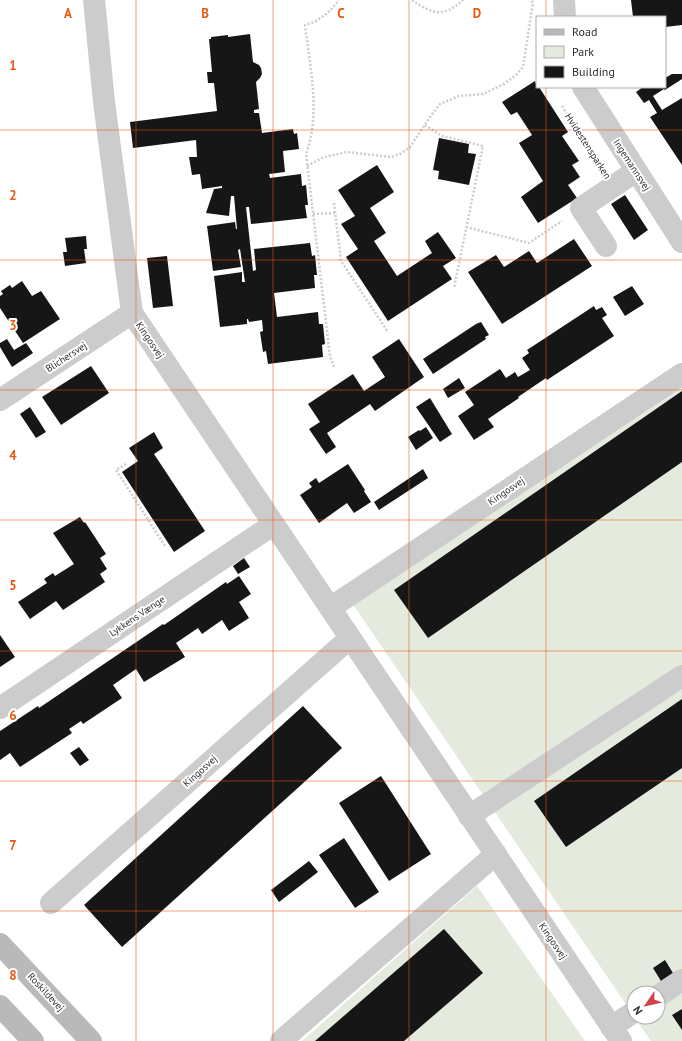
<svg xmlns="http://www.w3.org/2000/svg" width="682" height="1041" viewBox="0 0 682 1041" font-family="'PT Sans',sans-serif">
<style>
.green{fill:#e4ebde}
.building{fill:#161616}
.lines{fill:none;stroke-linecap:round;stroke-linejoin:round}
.path{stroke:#ccc;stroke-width:2.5;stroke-dasharray:2 2;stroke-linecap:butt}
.minor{stroke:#ccc;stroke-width:22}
.secondary{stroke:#b9b9b9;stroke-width:22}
.grid{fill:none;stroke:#e8590c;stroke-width:1;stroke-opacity:0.55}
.labels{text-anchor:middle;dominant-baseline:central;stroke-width:4;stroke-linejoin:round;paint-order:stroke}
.street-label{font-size:10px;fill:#2f2f2f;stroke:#fff}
.grid-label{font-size:13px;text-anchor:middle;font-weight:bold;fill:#e8590c;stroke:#fff;stroke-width:4;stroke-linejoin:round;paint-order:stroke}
</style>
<rect width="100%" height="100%" fill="#fff"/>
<path class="green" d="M682,382V1041H651L634,1017H658V993H634V1016L352,603Z
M477,886L585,1041H302Z"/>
<path class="building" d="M631,0H682V25L665,27V17H633Z
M250,34L253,62L259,65L261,68L262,74L260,78L256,82L259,109L254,110V113H259L262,133L293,129L294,134L297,133L299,149L283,151L285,172L269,174L270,178L301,174L302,186L306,185L308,205H305L307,218L251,224L249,207H246L253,271L256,270L254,249L310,243L312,256L315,255L317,275H314L315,288L274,293L277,317L318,312L319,324H323L325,344L322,345L323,357L268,364L266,351L263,352L260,332L263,331L262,320L249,322L248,319H247V324L220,327L214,276L242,272V282H245L240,249L238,250L241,267L213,271L207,226L235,222L236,229H237L234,196H231L229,216L206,213L214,189L222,188V186L202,189L200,174L192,175L189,157H197L196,140L133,148L130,122L217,111L214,83H208L207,72H212L209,39H211V37L228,35V37Z
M672,74H682V79L665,90L664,89L653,96L662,110L682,98V165L650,117L657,113L649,100L644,103L636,92L643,87H665V78Z
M535,81L537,87H539L568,132L562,136L579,161L572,165L580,177L568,185L577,198L538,223L521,197L543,181L519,143L532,135L517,112L511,115L502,102Z
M439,138L469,144L468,153L476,154L469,185L438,179L439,171L433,170Z
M377,165L394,192L370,208L386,233L374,241L397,276L432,253L425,241L438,232L456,258L443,266L452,279L388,321L346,257L358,249L341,224L355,216L338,190Z
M625,195L648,230L634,240L611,204Z
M86,236L87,249H84L86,263L65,266L63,252H67L65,238Z
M574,239L592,266L502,324L468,272L496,255L504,267L529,251L537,263Z
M167,256L173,306L153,308L147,258Z
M22,281L32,296L41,291L60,319L23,343L0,308V296L3,294L1,291L10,285L12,288Z
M632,286L644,304L625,316L613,297Z
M594,306L596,310L602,307L607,315L602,318L614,336L547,380L546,378L518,397L519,398L488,419L494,427L474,440L458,416L474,405L465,392L500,369L506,378L515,372L518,377L530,370L522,358L529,353L527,350Z
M481,322L489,335L485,337L486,339L433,374L423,359L476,324Z
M7,339L14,350L26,343L33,353L12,367L0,347V343Z
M399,339L424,377L375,411L370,404L327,433L336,447L326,454L309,429L320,422L308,404L353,374L364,391L385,377L372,357Z
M91,366L109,393L61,425L42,397Z
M459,378L465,388L448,398L443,389Z
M682,391V462L428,638L394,590Z
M430,398L452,434L440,442L416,407Z
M30,407L46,432L36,438L20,414Z
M426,427L433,438L416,450L408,437L419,430L420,431Z
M154,432L163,448L154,454L205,531L174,552L122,472L138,461L129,448Z
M348,464L365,490L364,491L371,502L354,513L347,503L319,523L300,495L312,487L309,483L316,478L319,483Z
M423,469L428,478L379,510L374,502Z
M80,517L84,523L85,522L106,554L100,558L107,569L100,574L105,582L63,610L56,601L30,619L18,602L47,583L44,579L53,573L55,576L74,564L53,533Z
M244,558L250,567L238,574L233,566Z
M239,576L251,594L239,602L249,618L229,631L222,620L202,634L198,628L176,643L185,657L144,682L136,669L113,685L122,698L83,724L81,721L69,729L72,733L20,767L10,753L0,760V731L38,706L39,708L163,624L164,625L226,582L227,584Z
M0,635L15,657L0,667Z
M682,699V768L566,847L534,801Z
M303,706L342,748L122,947L84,905Z
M79,747L89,760L80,766L70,753Z
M381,776L431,854L389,881L339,803Z
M344,838L379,892L355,908L319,855Z
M309,861L318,872L279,902L271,890Z
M444,929L483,973L404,1041H315Z
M665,960L676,978L664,986L653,968Z
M682,1009V1030L672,1015Z"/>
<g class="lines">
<path class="path" d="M412,0C432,14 443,18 463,0
M562,106L601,167
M425,125L442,136L483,146L454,288
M307,166L324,157L347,152L391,157L400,154L410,147L430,117L440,104L459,96L483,94L504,84L516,75L523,67L533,3L531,0
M334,203L341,261L388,332
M313,214L335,213
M466,227L529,243L562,221
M334,367L330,356L306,154C321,112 310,68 305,25C320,21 330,12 339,0
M126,464L116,470L165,546"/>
<path class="minor" d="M94,0L104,102L132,313L621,1041
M564,0L565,17
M583,87L682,242
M606,246L581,208L636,171
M0,400L132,313
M330,608L682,374
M0,708L274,524
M469,816L682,676
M51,903L350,638
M658,996L682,980
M611,1027L634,1012
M281,1041L496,854"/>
<path class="secondary" d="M0,944L91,1041
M0,1006L33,1041"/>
</g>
<path class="grid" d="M136,0V1041M273,0V1041M409,0V1041M546,0V17M546,87V1041M0,130H682M0,260H682M0,390H682M0,520H682M0,651H682M0,781H682M0,911H682"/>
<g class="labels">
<g class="street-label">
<text transform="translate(588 146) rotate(57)">Hvidestensparken</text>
<text transform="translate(632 165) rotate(57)">Ingemannsvej</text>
<text transform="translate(150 340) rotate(56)">Kingosvej</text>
<text transform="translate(66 357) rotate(-33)">Blichersvej</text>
<text transform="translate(506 491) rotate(-34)">Kingosvej</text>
<text transform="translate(137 616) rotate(-34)">Lykkens Vænge</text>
<text transform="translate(200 771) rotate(-42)">Kingosvej</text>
<text transform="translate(553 941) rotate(56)">Kingosvej</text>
<text transform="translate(46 992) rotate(47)">Roskildevej</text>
</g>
</g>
<g class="grid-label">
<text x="68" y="18">A</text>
<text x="205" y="18">B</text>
<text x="341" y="18">C</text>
<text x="477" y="18">D</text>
<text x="13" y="70">1</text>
<text x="13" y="200">2</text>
<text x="13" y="330">3</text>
<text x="13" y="460">4</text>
<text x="13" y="590">5</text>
<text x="13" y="720">6</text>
<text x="13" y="850">7</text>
<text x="13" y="980">8</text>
</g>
<rect x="536" y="16" width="130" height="72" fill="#ffffff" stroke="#acacac"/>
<rect x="544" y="29" width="20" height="6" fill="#b9b9b9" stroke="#acacac"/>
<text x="572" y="36" font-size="12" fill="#2f2f2f">Road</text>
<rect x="544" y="46" width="20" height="12" fill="#e4ebde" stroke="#acacac"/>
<text x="572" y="56" font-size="12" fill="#2f2f2f">Park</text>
<rect x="544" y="66" width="20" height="12" fill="#161616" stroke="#acacac"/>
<text x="572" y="76" font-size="12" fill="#2f2f2f">Building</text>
<g transform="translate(646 1005) rotate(236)"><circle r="19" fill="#ffffff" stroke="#acacac"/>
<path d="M0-3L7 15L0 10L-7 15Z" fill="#d44348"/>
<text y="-6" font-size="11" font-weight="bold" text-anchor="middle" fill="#2f2f2f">N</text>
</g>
</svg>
